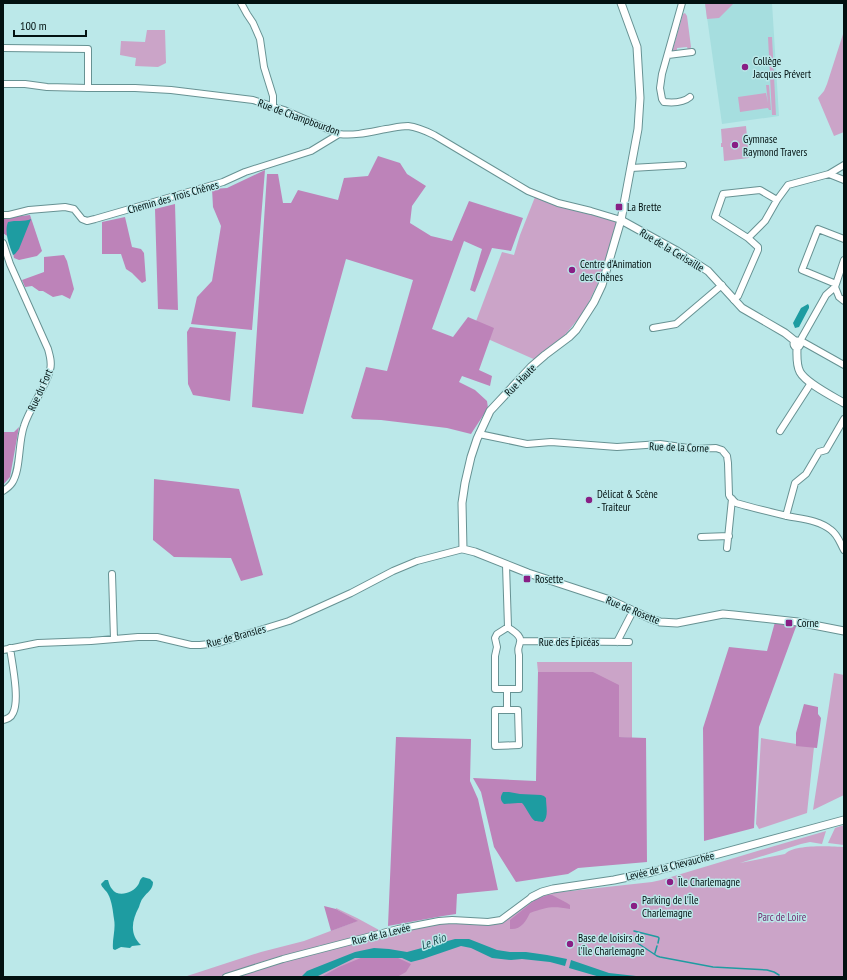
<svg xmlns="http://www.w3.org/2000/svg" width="847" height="980" viewBox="0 0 847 980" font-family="'PT Sans Narrow',sans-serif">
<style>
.built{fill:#a6dedf}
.green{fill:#cba4c8}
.forest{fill:#bd83b9}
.water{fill:#1e9ca1}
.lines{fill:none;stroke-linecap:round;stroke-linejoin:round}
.stream{stroke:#1e9ca1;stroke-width:1.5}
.minor-casing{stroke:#679293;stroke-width:8}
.tertiary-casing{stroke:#679293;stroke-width:9}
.minor{stroke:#fff;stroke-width:6}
.tertiary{stroke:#fff;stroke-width:7}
.poi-dot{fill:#881f85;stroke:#bbe8e9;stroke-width:1.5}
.labels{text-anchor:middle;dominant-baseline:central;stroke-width:3;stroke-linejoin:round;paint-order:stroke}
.poi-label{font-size:11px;fill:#021111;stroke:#bbe8e9;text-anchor:start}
.street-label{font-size:11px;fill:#021111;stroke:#bbe8e9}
.park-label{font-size:11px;fill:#722c70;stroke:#bbe8e9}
.water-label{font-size:12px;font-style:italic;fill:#1e4f51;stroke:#bbe8e9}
</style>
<rect width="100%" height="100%" fill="#bbe8e9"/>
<path class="built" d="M705,3H772L779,116L722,124Z"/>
<path class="green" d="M705,3H734L719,18L707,19Z
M685,13L687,16L691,47L690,50H688L687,47L677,48V52H672L683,14Z
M147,30H165L166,63L158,67L135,66L136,58L120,55L121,41L145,42Z
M844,31V132L834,136L818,98L824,91L827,84Z
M772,37L776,115H772L768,37Z
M766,85H769L771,110H769L768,108L740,112L738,97L766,93L768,103Z
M746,126L749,158L724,161L723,147H721V143H722L721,129Z
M535,197L617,221L599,281L584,312L564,336L538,361L472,332L502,252L514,255L520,235Z
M537,662H632V738L618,737L593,672H538Z
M834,673L844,675V795L813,810Z
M761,738L814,747L807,813L759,829L756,824Z
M844,825V845L828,843L835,828Z
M826,831L822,844L810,842L801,844L740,863L785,854C793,844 831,846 844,847V977H234L315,952L429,924L452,921L500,923L535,898L552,893L652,882L661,880L771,847Z
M336,908L357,918L379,930L377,932L330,945H320L315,948L220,977H184L261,952L304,941L357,921L336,909Z"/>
<path class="forest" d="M378,156L400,163L407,174L426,186L412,206L410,223L431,236L452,241L469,201L523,218L511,251L492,248L475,292L470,290L482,249L464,241L432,329L453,337L468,317L494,328L479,370L492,376L490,386L462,376L459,382L475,390L487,401L488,408L471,434L447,428L381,420L353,419L351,417L366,367L387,371L413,280L346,259L303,414L252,407L267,174H278L283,203H291L298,190L338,200L344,178L368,176Z
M265,170L252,330L191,324L197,297L212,281L221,226L213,207L212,189L227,188Z
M175,204L178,310L158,309L155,209Z
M30,215L42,251L37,256L19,260L14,258L10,238L3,233V218Z
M125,217L132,247L141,249L144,253L146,281L142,283L132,273L126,269L121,254H102V222Z
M64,255L67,261L74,289L70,299L62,295L53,297L43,291H39L32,286L25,287L22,280L44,272V257Z
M190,327L236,332L230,401L193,395L188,384L187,332Z
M19,427L10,477L3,485V432H14Z
M154,479L239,489L263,575L241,581L231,558L174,557L153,540Z
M775,622L797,624L759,727L754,828L704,841L703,728L729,647L767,651Z
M538,672H593L619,685V737L646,738L647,862L578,868L568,874L516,882L494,847L481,792L473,778L536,781Z
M804,704L818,707V714L821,718L817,748L796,746V733Z
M396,737L471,739L470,781L478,799L498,890L457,894L456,914L443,916L388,926Z
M548,895H552L567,903L570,905V909C552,906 547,907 530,913C526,921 521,930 510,929V920L536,899Z
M324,906L336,909L358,921L331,931Z
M363,957L373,958L383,957L398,958L411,964L406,972L397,977H321L339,967Z"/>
<path class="water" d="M31,219L19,249L15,254L13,255C9,245 4,232 8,222C16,220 24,222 31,219Z
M808,304L809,306V308L799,327L795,328L793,323L801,308Z
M503,792H509L520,794L541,795L544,796L546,798C546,806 549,817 543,822C542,822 536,821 535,821C531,819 526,807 522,803H518L504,804C500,800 500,797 503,792Z
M143,877L150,879L153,882C153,890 147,892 143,898C141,900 140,904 139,907C132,920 129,934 141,945L132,946L130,948L121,947L115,950L113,949C112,939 116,929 114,919C113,912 112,901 108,894C106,890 102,888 101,884L105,880H108C109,883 110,887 112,889C118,898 133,893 138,885C140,882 139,880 143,877Z
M455,939H469L497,950L510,952H526L547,955L567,959L565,966L550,962L522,959L511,960L492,958L471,948L461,946L423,959L411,962L402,958H355L316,977H301L307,971L355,952L374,948L389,949L407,952Z
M571,960L609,973L645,977H600L569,968Z"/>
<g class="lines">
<path class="stream" d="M634,931L658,937L659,938L658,943
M630,938L657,956L660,957L713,967L767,970L774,972L779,975
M655,953L657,946"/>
<defs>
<path id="minor" d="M241,3L247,14L253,23L260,39L264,67L273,96V106
M682,3L662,74L660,88L662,99L664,102C673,103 683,103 690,97
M3,48L88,49V88
M668,55L692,52
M3,84H25L47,87L88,88H135L171,90L253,100L284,110L339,134C355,136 370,132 386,129C393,128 400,126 408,126C417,127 426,131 434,135L528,191L558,203L591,211L621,220
M631,168L683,165
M829,174L844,180
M3,215H9L29,210L65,207L74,209L82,219L87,221L95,219L223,182L245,172L311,151L339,134
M748,238L765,221L777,200L788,185L829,174L844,165
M3,243L10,264L48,349C50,356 52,363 50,370C45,389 30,407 24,426C18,443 21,469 12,483C10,486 6,489 3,491
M836,284L802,270L818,229L844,239
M835,287L839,297L844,301
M734,300L738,296L758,250V247L748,238L715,217L723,194L760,190L777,200
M653,328L676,324L722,285
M800,341L826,295L835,287L844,260
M800,343L803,342L844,365
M780,431L811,383
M479,434L527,444L551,442L617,447L660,444L695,449L716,448L722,450L727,456L728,463L729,495L730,497L736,503C753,508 770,512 787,516C802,519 819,520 831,530C838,535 840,543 844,550
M786,516L795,483L806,474L819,452L826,450L844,419
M701,537L729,536
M727,548L732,499
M506,565L508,627
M112,574L114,639
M508,627C512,631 522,635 520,642C519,649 517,647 519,655V689H495V656L497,647L495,638L497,634Z
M521,641L629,642
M617,642L633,611
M3,650L38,643L91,641L138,637H157L191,645H200L218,643L289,621L351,593L393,571L417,561L463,549
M507,689V710
M495,710H518L519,745L495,746Z
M3,720C7,719 11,718 13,713C20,700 12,663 10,648
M226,977L283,959L398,929L439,921L452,920L488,922L501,920L532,897"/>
<path id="tertiary" d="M621,3L637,47L640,98L638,129L621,220L602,285L594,302L576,330L569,337L545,355L531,367L490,411L477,439L471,457L465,483L462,503L463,549L475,552L528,573L610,600L649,618L660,622L677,623L723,614L734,615L798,622L844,631
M621,220L677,251L708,271L742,308L785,333L795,341
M794 344a3 3 0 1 1 6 0a3 3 0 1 1-6 0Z
M797,347C797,355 796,365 800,372C806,383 832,396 844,403
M532,897L542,892L553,889L614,880L652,872L844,820"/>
</defs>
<use href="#minor" class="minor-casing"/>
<use href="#tertiary" class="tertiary-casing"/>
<use href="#minor" class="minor"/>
<use href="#tertiary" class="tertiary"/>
</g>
<g class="poi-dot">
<circle cx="745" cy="67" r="4"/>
<circle cx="735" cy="145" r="4"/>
<rect x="615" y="203" width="8" height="8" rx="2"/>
<circle cx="572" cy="270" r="4"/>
<circle cx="589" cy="500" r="4"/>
<rect x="523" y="575" width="8" height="8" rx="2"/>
<rect x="785" y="619" width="8" height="8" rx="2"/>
<circle cx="670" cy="882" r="4"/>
<circle cx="634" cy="906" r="4"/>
<circle cx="570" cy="944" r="4"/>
</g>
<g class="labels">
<g class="poi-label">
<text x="753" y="61">Collège<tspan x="753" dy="13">Jacques Prévert</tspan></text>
<text x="743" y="139">Gymnase<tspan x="743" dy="13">Raymond Travers</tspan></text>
<text x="627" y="207">La Brette</text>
<text x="580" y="264">Centre d’Animation<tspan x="580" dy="13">des Chênes</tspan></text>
<text x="597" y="494">Délicat &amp; Scène<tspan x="597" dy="13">- Traiteur</tspan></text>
<text x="535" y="579">Rosette</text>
<text x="797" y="623">Corne</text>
<text x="678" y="882">Île Charlemagne</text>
<text x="642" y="900">Parking de l'Île<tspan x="642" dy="13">Charlemagne</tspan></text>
<text x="578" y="938">Base de loisirs de<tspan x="578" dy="13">l'Île Charlemagne</tspan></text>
</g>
<g class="street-label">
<text transform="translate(299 117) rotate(20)">Rue de Champbourdon</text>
<text transform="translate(173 197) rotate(-16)">Chemin des Trois Chênes</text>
<text transform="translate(672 250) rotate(31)">Rue de la Cerisaille</text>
<text transform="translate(520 380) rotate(-46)">Rue Haute</text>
<text transform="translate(40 390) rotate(-66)">Rue du Fort</text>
<text transform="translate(679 447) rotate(2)">Rue de la Corne</text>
<text transform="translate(633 610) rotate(22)">Rue de Rosette</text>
<text transform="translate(236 636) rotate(-15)">Rue de Bransles</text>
<text x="569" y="642">Rue des Épicéas</text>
<text transform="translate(670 866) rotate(-14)">Levée de la Chevauchée</text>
<text transform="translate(381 934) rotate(-14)">Rue de la Levée</text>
</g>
<g class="park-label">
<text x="782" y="917">Parc de Loire</text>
</g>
<g class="water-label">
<text transform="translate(433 941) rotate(-21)">Le Rio</text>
</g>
</g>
<rect width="847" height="980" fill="none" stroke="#021111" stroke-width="8"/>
<path d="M14 30v6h72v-6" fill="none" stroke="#021111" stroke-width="2"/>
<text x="20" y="30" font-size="12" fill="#021111" stroke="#bbe8e9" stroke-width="3" paint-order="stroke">100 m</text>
</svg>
